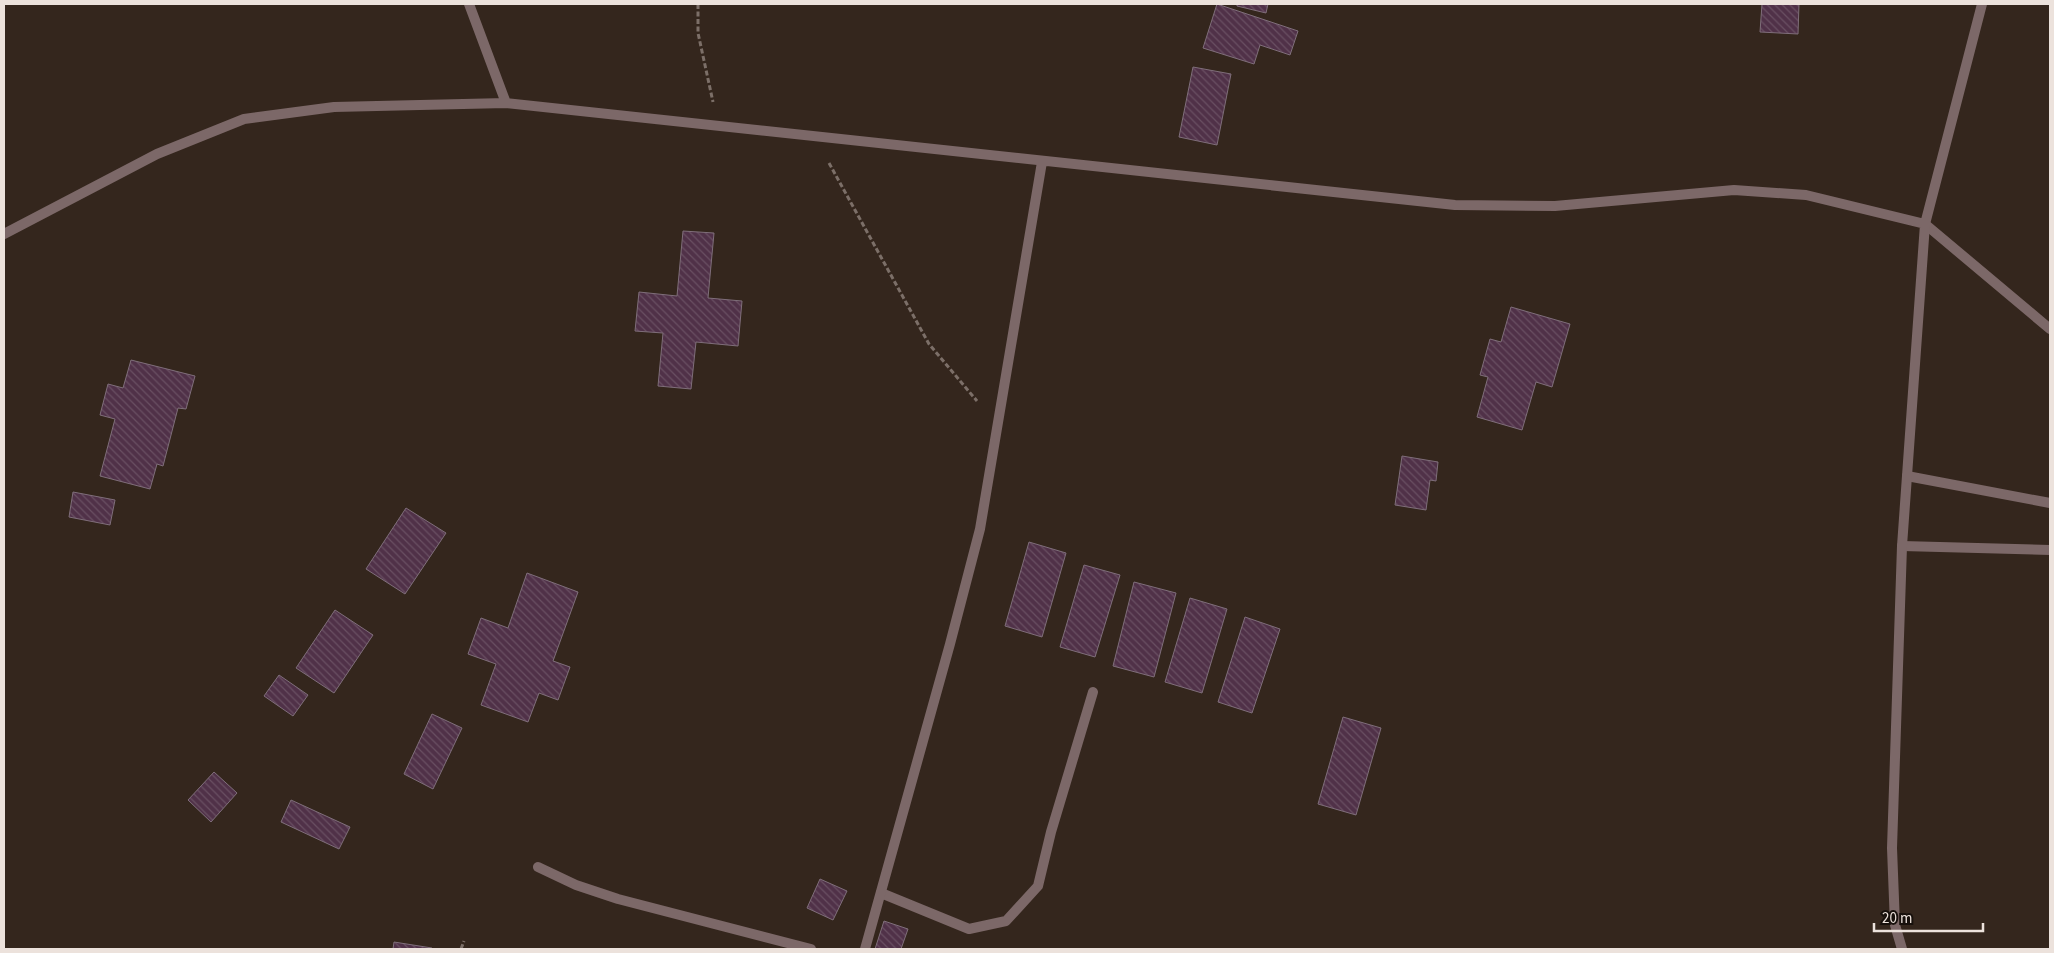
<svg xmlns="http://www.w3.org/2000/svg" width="2054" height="953" viewBox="0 0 2054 953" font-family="'Source Sans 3',sans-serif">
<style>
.building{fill:url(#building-back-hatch);stroke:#7f6e7a}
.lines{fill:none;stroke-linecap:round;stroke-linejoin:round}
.path{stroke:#7c6f68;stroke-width:3;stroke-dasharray:5 2.5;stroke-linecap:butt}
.service{stroke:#7c6868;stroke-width:10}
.minor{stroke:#7c6868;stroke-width:10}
</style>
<defs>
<pattern id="building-back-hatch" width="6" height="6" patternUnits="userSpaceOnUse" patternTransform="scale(1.25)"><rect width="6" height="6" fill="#503148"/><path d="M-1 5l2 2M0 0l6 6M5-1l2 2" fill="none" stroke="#694f62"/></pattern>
</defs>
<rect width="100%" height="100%" fill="#34261d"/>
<path class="building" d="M1217,4L1298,31L1290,55L1260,45L1254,64L1203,48Z
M1237,4H1268L1266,13L1237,6Z
M1762,4H1799L1798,34L1760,32Z
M1193,67L1231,74L1217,145L1179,137Z
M683,231L714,233L708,298L742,301L738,346L696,342L691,389L658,386L663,333L635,331L639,292L677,296Z
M1511,307L1570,324L1552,387L1536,382L1522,430L1477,417L1488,377L1480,375L1490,339L1501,342Z
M131,360L195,376L186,409L178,408L163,466L157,464L150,489L100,476L115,419L100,415L108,384L123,388Z
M1402,456L1438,462L1436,481L1430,480L1426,510L1395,505Z
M73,492L115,500L110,525L69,517Z
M406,508L446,533L405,594L366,569Z
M1029,542L1066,553L1042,637L1005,626Z
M1084,565L1120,575L1095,657L1060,647Z
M527,573L578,592L553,661L570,667L558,700L539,693L528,722L481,705L496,664L468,654L481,618L508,628Z
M1134,582L1176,593L1154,677L1113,666Z
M1190,598L1227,609L1202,693L1165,682Z
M335,610L373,635L334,693L296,668Z
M1245,617L1280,629L1252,713L1218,702Z
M279,675L308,695L293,716L264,696Z
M432,714L462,728L433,789L404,774Z
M1343,717L1381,728L1356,815L1318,804Z
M214,772L237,793L211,822L188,800Z
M291,800L350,827L339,849L281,822Z
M820,879L847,891L833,920L807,908Z
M884,921L908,929L901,949H875Z
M394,942L432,948V949H393Z"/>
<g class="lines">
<path class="path" d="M698,4V33L713,102
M829,163L929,344L977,401
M461,949L464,941"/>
<path class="service" d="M1925,224L2050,329
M1907,476L2050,503
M1902,546L2050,550
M538,867L576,885L618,899L811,949
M881,893L969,929L1006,921L1038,886L1051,832L1093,692"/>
<path class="minor" d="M469,4L506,103
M4,234L157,154L244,119L334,107L506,103L1455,205L1555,206L1734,190L1806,195L1925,224
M865,949L950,644L980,529L1042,162
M1902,949L1895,925L1892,848L1902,546L1925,224L1982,4"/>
</g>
<rect width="2054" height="953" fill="none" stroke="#ece2dc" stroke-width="10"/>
<path d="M1874 923v8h109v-8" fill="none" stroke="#ece2dc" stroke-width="2.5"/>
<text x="1882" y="923" font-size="15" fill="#ece2dc" stroke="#17100c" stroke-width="4" paint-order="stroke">20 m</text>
</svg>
